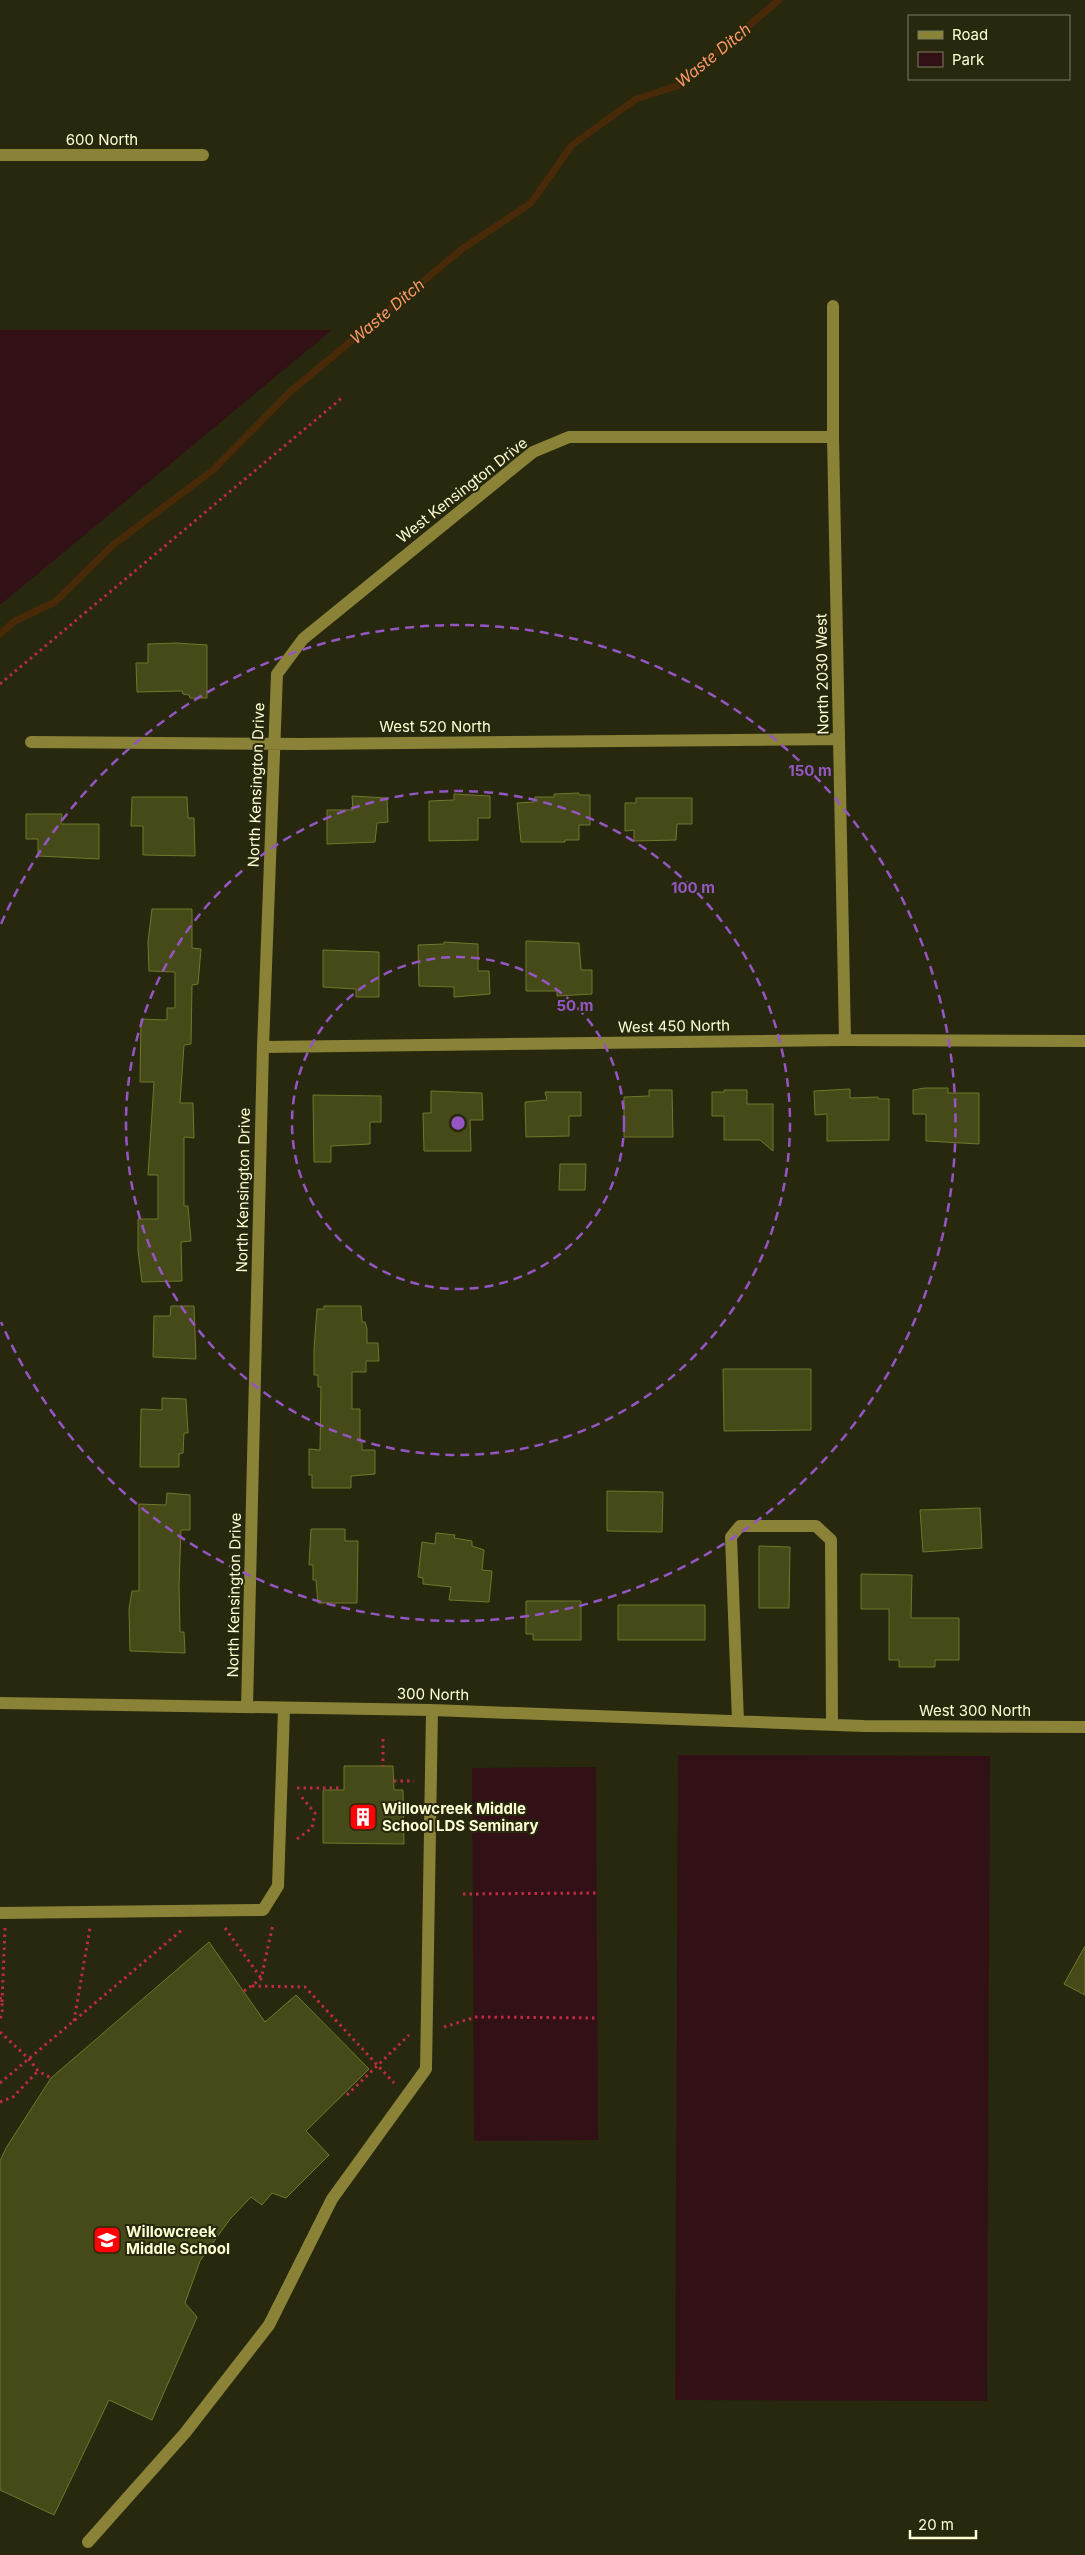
<svg xmlns="http://www.w3.org/2000/svg" width="1085" height="2555" viewBox="0 0 1085 2555" font-family="Inter,sans-serif">
<style>
.green{fill:#321116}
.lines{fill:none;stroke-linecap:round;stroke-linejoin:round}
.stream{stroke:#482908;stroke-width:7}
.building{fill:#464a19;stroke:#71772a}
.path{stroke:#bf2a45;stroke-width:3;stroke-dasharray:2.5 4;stroke-linecap:butt}
.minor{stroke:#898237;stroke-width:12}
.ring{fill:none;stroke:#9556c3;stroke-width:2.5;stroke-dasharray:9 6}
.labels{text-anchor:middle;dominant-baseline:central;stroke-width:4;stroke-linejoin:round;paint-order:stroke}
.street-label{font-size:15px;fill:#ffffd5;stroke:#27280e}
.poi-label{font-size:15px;font-weight:bold;fill:#ffffd5;stroke:#27280e;text-anchor:start}
.water-label{font-size:16px;font-style:italic;fill:#ff9963;stroke:#27280e}
.centre{fill:#9556c3;stroke:#27280e;stroke-width:2.5}
.ring-label{font-size:15px;text-anchor:middle;font-weight:bold;fill:#9556c3;stroke:#27280e;stroke-width:4;stroke-linejoin:round;paint-order:stroke}
</style>
<rect width="100%" height="100%" fill="#27280e"/>
<path class="green" d="M0,330H332L0,605Z
M678,1755L990,1756L987,2401L675,2400Z
M596,1767L598,2140L474,2141L472,1768Z"/>
<g class="lines">
<path class="stream" d="M0,634L15,621L55,602L113,545L213,470L291,391L462,249L531,203L572,145L636,99L677,86L779,0"/>
</g>
<path class="building" d="M176,643L207,645V698H190L189,695L183,694L182,691L137,692L136,663H148V644Z
M579,793V795H590V825H579V840H565V842H521L517,803L534,802L535,797H554V794Z
M454,794L490,796V818H478V840L429,841V801L454,800Z
M352,796L387,798L388,822L377,823L375,842L327,844V810H353Z
M132,797H187L188,818H194L195,856L143,855V826H131Z
M636,798H692V824H677L676,840L634,841V830L625,831V803H636Z
M26,814H62L61,824H99V859L38,856V839H26Z
M152,909H192V948L201,949L198,984L192,985L191,1044L184,1045L180,1103H193L194,1138L184,1137V1206H188L191,1241L181,1242L182,1281L142,1282L138,1251V1219H158V1175H148L154,1082H140L141,1019L167,1020V1008H175V972L149,971L148,942Z
M526,941L579,943L581,970H592V994L557,996V991H526Z
M444,942L478,944V971H489L490,994L454,997V987L419,986L418,945L444,944Z
M323,950L379,952V997H356V989L323,987Z
M925,1088H948V1093H979V1144L926,1141V1114H913V1090Z
M850,1089V1098L878,1097L879,1099H889V1140L827,1141V1114L815,1115L814,1091Z
M649,1090H672L673,1137H624V1097L649,1096Z
M724,1090H747V1104H773V1151L760,1140H724V1116H712V1092H724Z
M431,1091L482,1093L483,1120H470L471,1151H424L423,1113H431Z
M545,1092H581V1116H569V1136L526,1137L525,1102L547,1100Z
M313,1095L381,1096V1122H370V1144L331,1146V1162H314Z
M560,1164H586L585,1190H559Z
M171,1306H194L196,1359L153,1357L154,1316H170Z
M324,1306H361L362,1322H365L367,1329V1343H378L379,1361H366V1372H352V1409H360V1440H362V1450H375V1474L351,1476V1488H312V1475H309V1449L320,1450L321,1387H318V1375H314V1349L317,1309H324Z
M723,1369H811V1430L724,1431Z
M162,1398L186,1399L188,1433H184L183,1453L179,1454V1467H140L141,1409L162,1410Z
M607,1491L663,1492L662,1532L607,1531Z
M167,1493L190,1495V1530H181L179,1585L180,1632H184L185,1653L130,1651L129,1609L132,1591H139V1504L166,1505Z
M980,1508L982,1548L923,1552L920,1510Z
M311,1529H345V1541H358L357,1603H318L316,1580H313V1565H309Z
M436,1533L455,1535L454,1538L472,1541V1546L484,1550L482,1570L492,1571L489,1602L449,1600L451,1587L423,1584V1578L418,1577L422,1542L435,1544Z
M759,1546L790,1547L789,1608H759Z
M861,1574L912,1575L911,1618H959V1660H935V1667H899V1660H889V1609H861Z
M526,1601H581V1640H533V1634H526Z
M618,1605H705V1640H618Z
M344,1766H393L394,1790H403L404,1844L323,1843V1790H344Z
M209,1942L265,2022L296,1995L369,2069L306,2131L329,2155L286,2198L272,2193L262,2205L251,2197L230,2219L200,2261L185,2303L197,2317L152,2420L109,2400L54,2515L0,2490V2161L6,2148L51,2078Z
M1085,1946V1995L1064,1984Z"/>
<g class="lines">
<path class="path" d="M0,684L343,397
M383,1739V1766
M394,1781H414
M297,1788H342
M297,1839L312,1828L315,1813L299,1794
M463,1894L597,1893
M225,1928L261,1978
M252,1986L305,1987L394,2083
M244,1991L261,1979L273,1924
M0,1997L3,2008L0,2020
M2,2002L5,1928
M74,2021L90,1928
M444,2027L476,2017L597,2018
M0,2032L29,2059L38,2071L51,2078
M0,2083L183,1929
M347,2095L409,2035
M0,2102L13,2097L38,2071"/>
<path class="minor" d="M0,155H203
M833,306V437L845,1040
M31,742L302,744L839,739
M263,1047L845,1040L1085,1041
M0,1703L432,1710L864,1726L1085,1727
M247,1707L263,1047L277,674L303,639L533,452L569,437H833
M738,1721L731,1537L740,1526H816L831,1540L832,1725
M0,1913L263,1910L278,1886L284,1709
M88,2542L185,2433L269,2325L332,2199L426,2069L432,1710"/>
</g>
<g class="ring">
<circle cx="458" cy="1123" r="166"/>
<circle cx="458" cy="1123" r="332"/>
<path d="M1 924A498 498 0 1 1 1 1322"/>
</g>
<defs>
<symbol id="building-square" viewBox="-11 -11 22 22"><rect x="-9" y="-9" width="18" height="18" rx="4" fill="#ff0106" stroke="#27280e"/><path d="M-4-6H4V6H1V3H-1V6H-4ZM-2.5-4.3h1.7v1.8h-1.7ZM.8-4.3h1.7v1.8H.8ZM-2.5-1h1.7V.8h-1.7ZM.8-1h1.7V.8H.8Z" fill="#fff"/></symbol>
<symbol id="school-square" viewBox="-11 -11 22 22"><rect x="-9" y="-9" width="18" height="18" rx="4" fill="#ff0106" stroke="#27280e"/><path d="M0-5L7-2L0 1L-7-2ZM-4 1L0 2.5L4 1V4Q0 6-4 4Z" fill="#fff"/></symbol>
</defs>
<g fill-rule="evenodd">
<use href="#building-square" x="347" y="1801" width="32" height="32"/>
<use href="#school-square" x="91" y="2224" width="32" height="32"/>
</g>
<g class="labels">
<g class="street-label">
<text x="102" y="139">600 North</text>
<text transform="translate(462 490) rotate(-38)">West Kensington Drive</text>
<text transform="translate(822 674) rotate(-91)">North 2030 West</text>
<text x="435" y="726">West 520 North</text>
<text transform="translate(256 785) rotate(-88)">North Kensington Drive</text>
<text transform="translate(674 1026) rotate(-1)">West 450 North</text>
<text transform="translate(243 1190) rotate(-89)">North Kensington Drive</text>
<text transform="translate(234 1595) rotate(-89)">North Kensington Drive</text>
<text transform="translate(433 1694) rotate(1)">300 North</text>
<text x="975" y="1710">West 300 North</text>
</g>
<g class="poi-label">
<text x="382" y="1808">Willowcreek Middle<tspan x="382" dy="17">School LDS Seminary</tspan></text>
<text x="126" y="2231">Willowcreek<tspan x="126" dy="17">Middle School</tspan></text>
</g>
<g class="water-label">
<text transform="translate(713 55) rotate(-39)">Waste Ditch</text>
<text transform="translate(387 311) rotate(-40)">Waste Ditch</text>
</g>
</g>
<circle cx="458" cy="1123" r="8" class="centre"/>
<g class="ring-label">
<text x="810" y="776">150 m</text>
<text x="693" y="893">100 m</text>
<text x="575" y="1011">50 m</text>
</g>
<rect x="908" y="15" width="162" height="65" fill="#27280e" stroke="#7d7e5e"/>
<rect x="918" y="31" width="25" height="8" fill="#898237" stroke="#7d7e5e"/>
<text x="952" y="40" font-size="15" fill="#ffffd5">Road</text>
<rect x="918" y="52" width="25" height="15" fill="#321116" stroke="#7d7e5e"/>
<text x="952" y="65" font-size="15" fill="#ffffd5">Park</text>
<path d="M910 2530v8h66v-8" fill="none" stroke="#ffffd5" stroke-width="2.5"/>
<text x="918" y="2530" font-size="15" fill="#ffffd5" stroke="#27280e" stroke-width="4" paint-order="stroke">20 m</text>
</svg>
